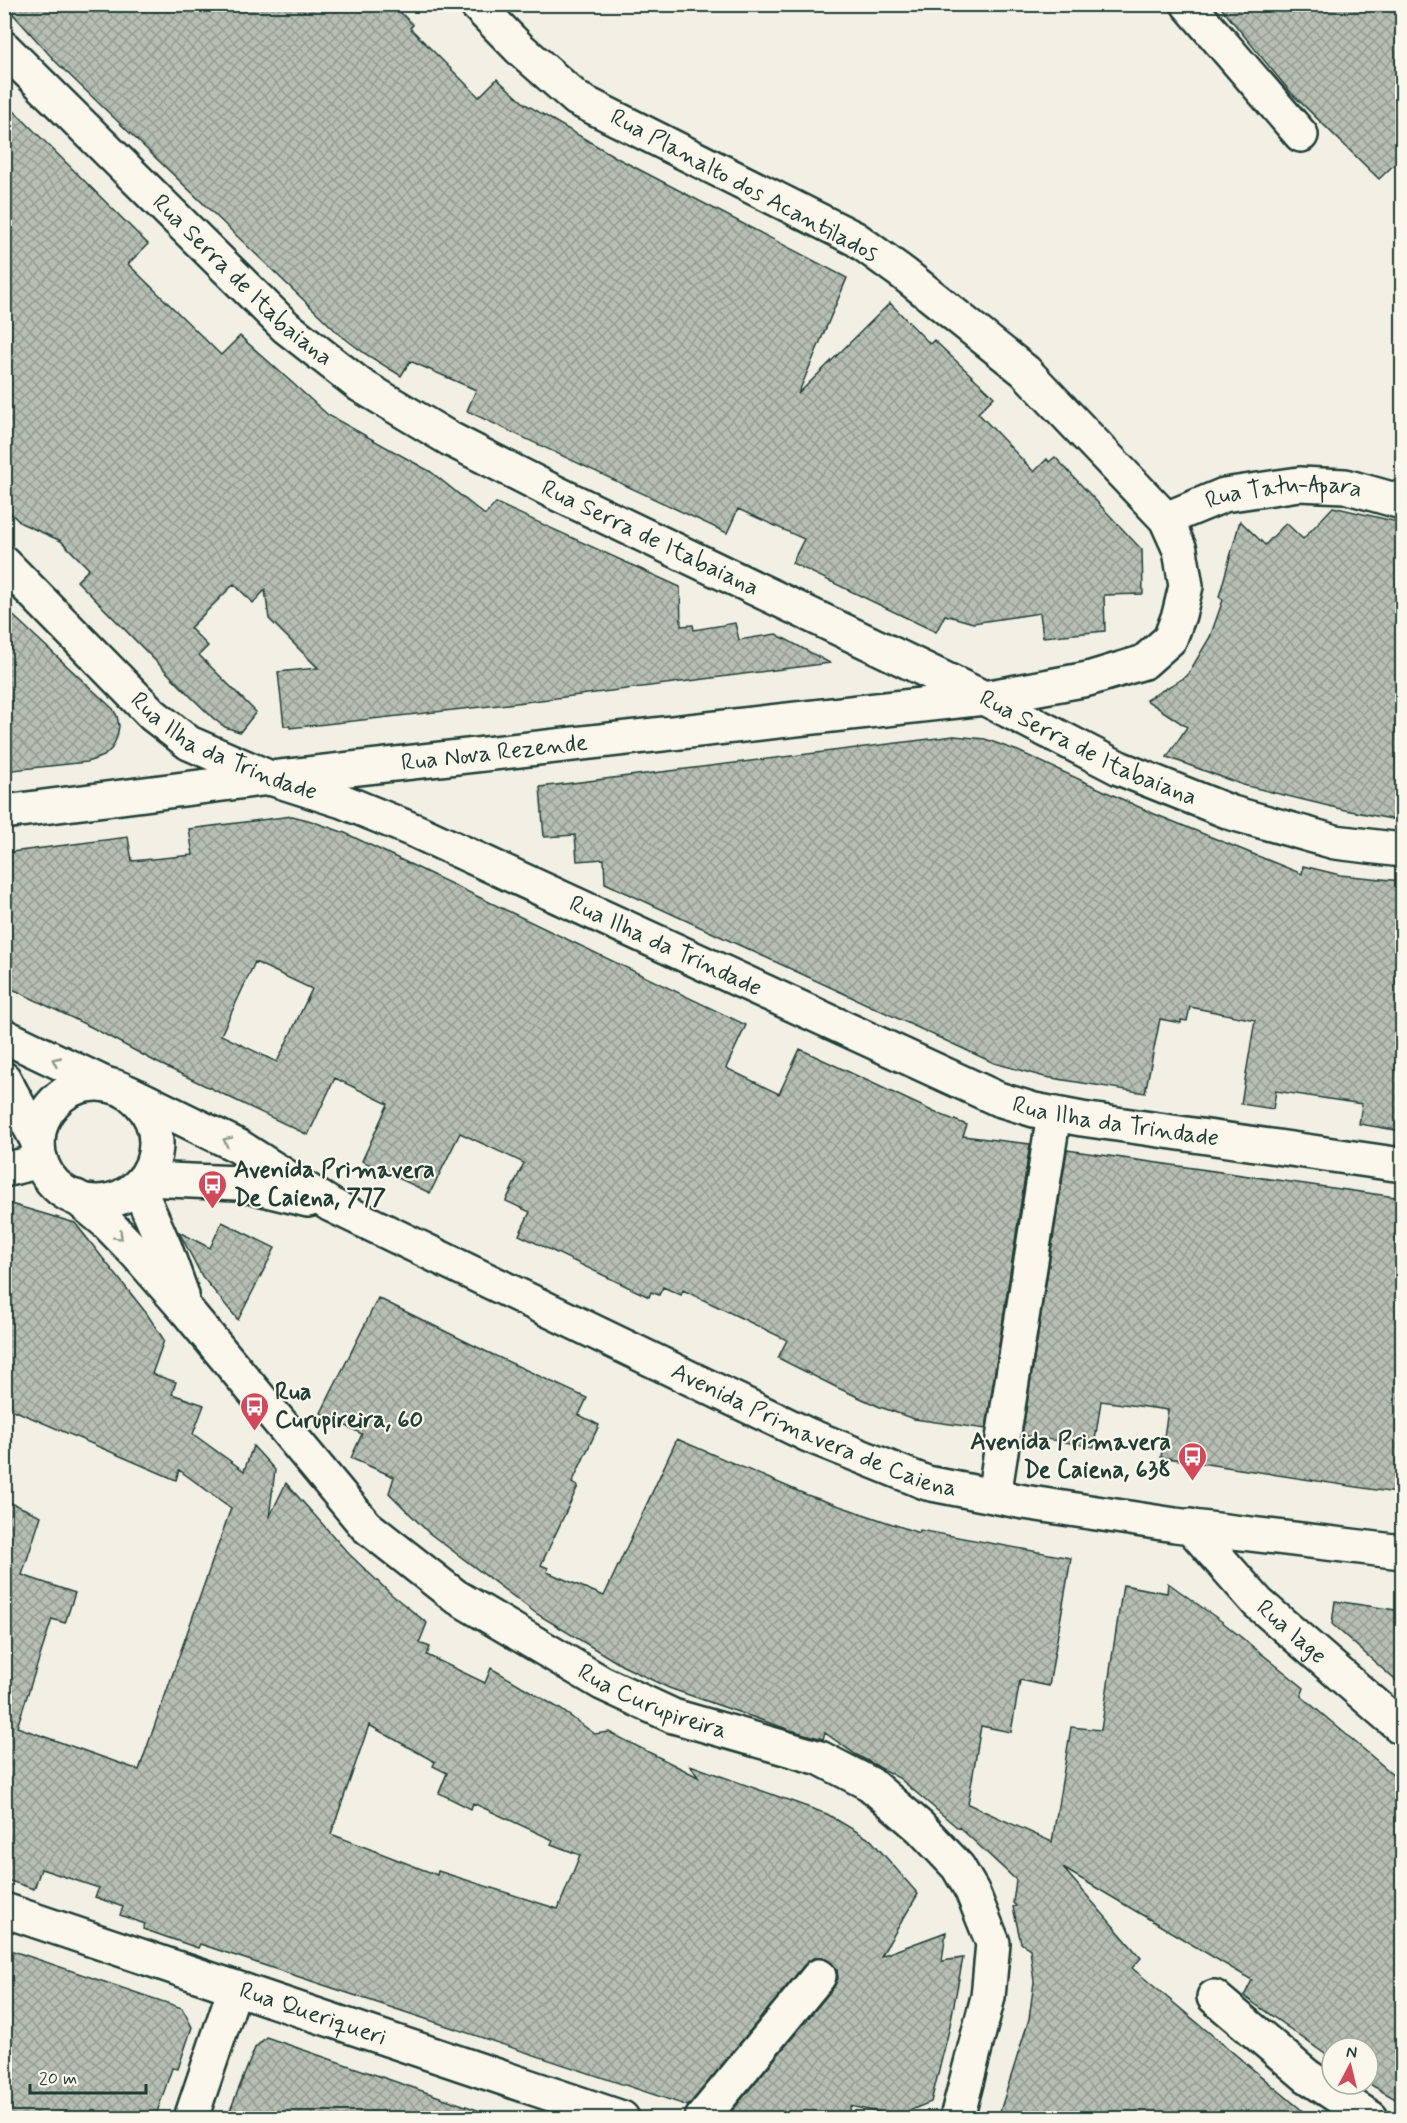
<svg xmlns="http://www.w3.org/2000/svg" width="1407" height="2123" viewBox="0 0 1407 2123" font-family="Mynerve,sans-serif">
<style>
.building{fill:url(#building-cross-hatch);stroke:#1f3d34;stroke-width:1.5;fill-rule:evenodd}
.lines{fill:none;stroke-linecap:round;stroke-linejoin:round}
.minor-casing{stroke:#1f3d34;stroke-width:38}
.minor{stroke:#fbf7ec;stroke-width:33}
.oneway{stroke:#8d9a90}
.labels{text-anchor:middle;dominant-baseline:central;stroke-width:4.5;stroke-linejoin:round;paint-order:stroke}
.street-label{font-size:24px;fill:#1f3d34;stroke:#fbf7ec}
.poi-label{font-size:24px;font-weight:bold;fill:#1f3d34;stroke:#fbf7ec;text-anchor:start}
</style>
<defs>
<pattern id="building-cross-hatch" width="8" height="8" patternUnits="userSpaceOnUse" patternTransform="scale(1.5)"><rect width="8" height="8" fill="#b7beb3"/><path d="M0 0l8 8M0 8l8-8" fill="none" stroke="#949c92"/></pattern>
</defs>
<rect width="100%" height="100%" fill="#f2f0e5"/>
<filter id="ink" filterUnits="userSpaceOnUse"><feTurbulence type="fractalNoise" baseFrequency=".0167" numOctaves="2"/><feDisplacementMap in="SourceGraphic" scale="12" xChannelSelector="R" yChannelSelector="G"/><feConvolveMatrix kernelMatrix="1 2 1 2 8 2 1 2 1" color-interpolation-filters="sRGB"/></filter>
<g filter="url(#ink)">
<path class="building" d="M4,4H392L413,25L410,28L479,97L497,79L525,104L619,159L847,278L798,394L890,303L930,344L934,340L994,397L978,413L1034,472L1047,459L1049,462L1055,457L1142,550L1143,594L1104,595L1105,631L1043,637L1040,613L973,623L945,615L936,632L792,563L804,539L738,509L727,533L467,411L476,390L410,361L401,376L364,353L339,334L56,62Z
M1218,4H1402V157L1379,179L1291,93Z
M4,101L148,244L128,264L221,355L240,336L328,415L431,472L485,515L496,503L680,587L681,626L693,625L694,630L735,623L739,640L776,634L830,663L525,702L290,728V726H284L278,672L318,668L269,619L265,590L253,603L234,584L190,628L208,646L199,655L256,712L240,732L225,727L214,719L190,696L77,581L89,569L61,541L21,523L4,507Z
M1333,507L1402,523V653L1398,677L1402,681V821L1345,810L1243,785L1167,757L1187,727L1146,700L1187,676L1210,637L1223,600L1219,597L1240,521L1265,545L1286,523L1303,539Z
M4,607L113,709L117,716L119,726L117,737L112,748L104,756L87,762L4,771Z
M954,736L985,739L1018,751L1152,813L1302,874L1303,866L1340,875L1402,881V1131L1359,1124L1362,1104L1276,1091L1273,1109L1241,1104L1255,1020L1190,1007L1187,1021L1181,1020V1023L1160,1019L1145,1093L1045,1077L994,1063L605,883L604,859L577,861L575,835L544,837L540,787Z
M292,816L308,820L345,833L746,1025L726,1068L779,1094L800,1049L934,1112L967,1125L963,1136L1030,1144L986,1429L914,1419L880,1407L838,1388L778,1358L787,1340L683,1290L681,1295L663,1287L659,1295L651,1292L649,1297L519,1235L530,1212L506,1201L524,1163L460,1133L430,1193L362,1161L388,1104L335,1078L308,1135L158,1063L93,1028L4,985V853L128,837L132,861L193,855L189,829ZM255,962L312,989L277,1062L221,1035Z
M1067,1150L1402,1198V1494L1161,1457L1168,1410L1101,1401L1094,1447L1022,1435Z
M4,1202L75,1223L147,1314L164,1340L152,1374L176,1382L172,1394L204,1405L193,1434L244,1471L253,1446L275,1470L269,1518L286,1483L349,1554L392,1595L427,1623L419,1643L430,1647L427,1655L485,1683L491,1668L560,1709L595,1734L609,1732L698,1777L690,1765L827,1814L871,1840L918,1894L881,1956L946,1932L942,1961L963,1958L949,2030L931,2102L896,2116L850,2106L851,2118H726L834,1987L838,1978L837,1970L831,1962L823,1958H813L805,1964L688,2106L200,1944L198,1948L143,1929L145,1924L120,1915L123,1907L95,1897L99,1888L41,1869L34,1889L4,1879V1627L10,1609H4V1500L41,1516L22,1575L75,1593L65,1623L52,1619L17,1727L139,1770L231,1508L179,1470L176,1480L4,1406ZM369,1725L435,1762L433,1766L447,1773L439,1793L471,1809L473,1803L553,1840L551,1844L580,1855L558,1909L438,1871L437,1875L331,1834Z
M222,1222L275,1248L238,1320L202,1276L179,1232L210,1248Z
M378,1298L485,1351L587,1398L579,1415L599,1425L572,1483L578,1486L541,1565L548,1568L547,1572L604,1596L677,1439L807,1495L919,1533L920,1530L1071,1558L1049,1686L1020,1680L1011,1732L981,1726L968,1804L1052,1842L1071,1727L1101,1730L1123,1585L1167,1593L1168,1583L1221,1621L1304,1688L1301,1696L1402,1782V2103L1368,2083V2048H1332V2059L1244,1996L1252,1980L1063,1868L1141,1958L1132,1968L1311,2118H998L1029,2019L1034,1982L1030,1949L1021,1943L1013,1907L1016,1906L1013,1903L1016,1880L959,1827L958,1828L899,1778L855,1754L825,1733L823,1739L790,1730L669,1688L623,1666L537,1614L429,1533L389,1493L394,1477L351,1458L362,1434L321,1413Z
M1335,1601L1402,1611V1686L1332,1624Z
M4,1948L182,2008L192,2027L178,2069L172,2068L155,2118H4Z
M266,2037L489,2114L488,2118H227L255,2048Z"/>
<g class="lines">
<defs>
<g id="minor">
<path d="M1188,4L1301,135"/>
<path id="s1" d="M4,48L286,327L360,385L450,439L552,491L984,698L1119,768L1232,813L1335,842L1402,850"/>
<path id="s2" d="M1166,519L1224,495L1299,484L1345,486L1402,502"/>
<path id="s3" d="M4,563L153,715L189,743L270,778L342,801L418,832L998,1099L1034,1110L1082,1119L1402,1165"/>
<path id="s4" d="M4,812L270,778L984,698L1088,679L1144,662L1170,639L1179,615L1186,586L1180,550L1166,519L1025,371L904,274L856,239L577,99L519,48L476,4"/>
<path d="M4,1036L107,1085"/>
<path d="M4,1079L38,1142"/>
<circle cx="97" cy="1143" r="59"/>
<path id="s5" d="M130,1093L238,1146L331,1205L808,1435L927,1483L1024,1502L1175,1525L1402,1552"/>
<path d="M4,1170L41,1161"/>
<path d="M145,1179L238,1183L308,1200"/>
<path d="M138,1186L165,1248L182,1295"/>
<path id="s6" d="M76,1197L106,1222L136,1253L187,1311L366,1526L455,1596L602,1683L673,1716L820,1758L870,1784L920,1827L958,1867L972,1891L993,1943L988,1997L957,2118"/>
<path d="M994,1496L1054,1114"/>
<path id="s7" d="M1190,1526L1258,1603L1402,1728"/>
<path id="s8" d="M4,1910L622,2118"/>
<path d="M1214,1997L1307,2076L1371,2118"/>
<path d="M191,2118L235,1988"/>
<path d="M702,2118L819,1976"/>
</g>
</defs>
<use href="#minor" class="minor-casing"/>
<use href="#minor" class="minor"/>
</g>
<defs><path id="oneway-chevron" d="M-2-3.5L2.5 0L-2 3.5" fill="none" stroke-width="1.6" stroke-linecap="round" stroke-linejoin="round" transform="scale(1.5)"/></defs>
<g class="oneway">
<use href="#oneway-chevron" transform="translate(56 1061) rotate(-155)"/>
<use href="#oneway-chevron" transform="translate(227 1141) rotate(-154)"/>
<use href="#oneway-chevron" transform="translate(119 1236) rotate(45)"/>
</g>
</g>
<defs>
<symbol id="bus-pin" viewBox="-11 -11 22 30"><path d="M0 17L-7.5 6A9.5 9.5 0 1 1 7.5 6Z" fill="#d1495b" stroke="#fbf7ec"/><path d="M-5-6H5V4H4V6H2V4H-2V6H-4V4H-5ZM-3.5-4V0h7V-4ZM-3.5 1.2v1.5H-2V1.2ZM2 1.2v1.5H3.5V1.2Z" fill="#fff"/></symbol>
</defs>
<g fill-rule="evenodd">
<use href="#bus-pin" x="196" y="1168" width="33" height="45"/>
<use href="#bus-pin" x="238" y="1390" width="33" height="45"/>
<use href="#bus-pin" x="1176" y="1440" width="33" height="45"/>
</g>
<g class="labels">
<g class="street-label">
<text transform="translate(744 186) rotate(28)">Rua Planalto dos Acantilados</text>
<text stroke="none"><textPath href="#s1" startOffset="333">Rua Serra de Itabaiana</textPath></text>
<text stroke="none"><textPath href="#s2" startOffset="123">Rua Tatu-Apara</textPath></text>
<text stroke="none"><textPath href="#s1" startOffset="819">Rua Serra de Itabaiana</textPath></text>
<text stroke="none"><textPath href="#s3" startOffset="291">Rua Ilha da Trindade</textPath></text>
<text stroke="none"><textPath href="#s1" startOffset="1305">Rua Serra de Itabaiana</textPath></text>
<text stroke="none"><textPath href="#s4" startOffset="494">Rua Nova Rezende</textPath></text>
<text stroke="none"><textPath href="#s3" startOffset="777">Rua Ilha da Trindade</textPath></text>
<text stroke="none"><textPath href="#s3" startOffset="1263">Rua Ilha da Trindade</textPath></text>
<text stroke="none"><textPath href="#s5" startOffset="764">Avenida Primavera de Caiena</textPath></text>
<text stroke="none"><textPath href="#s7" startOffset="147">Rua Iage</textPath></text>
<text stroke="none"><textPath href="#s6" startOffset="777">Rua Curupireira</textPath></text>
<text stroke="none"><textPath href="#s8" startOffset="326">Rua Queriqueri</textPath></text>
</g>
<g class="poi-label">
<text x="234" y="1170">Avenida Primavera<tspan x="234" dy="28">De Caiena, 777</tspan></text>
<text x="275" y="1392">Rua<tspan x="275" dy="28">Curupireira, 60</tspan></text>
<text x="1171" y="1442" text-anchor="end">Avenida Primavera<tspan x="1171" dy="28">De Caiena, 638</tspan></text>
</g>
</g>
<rect width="1407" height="2123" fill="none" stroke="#fbf7ec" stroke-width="24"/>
<rect x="12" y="12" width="1383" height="2099" fill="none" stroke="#1f3d34" stroke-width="2" filter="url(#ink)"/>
<g transform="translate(1350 2066) rotate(7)"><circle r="28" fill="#fbf7ec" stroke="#a3ada2" stroke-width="1.5"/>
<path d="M0-4.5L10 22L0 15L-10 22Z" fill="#d1495b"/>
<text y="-9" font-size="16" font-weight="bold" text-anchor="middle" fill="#1f3d34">N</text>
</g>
<path d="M30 2084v9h116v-9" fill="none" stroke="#1f3d34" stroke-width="3"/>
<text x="39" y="2084" font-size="18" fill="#1f3d34" stroke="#fbf7ec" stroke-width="4.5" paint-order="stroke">20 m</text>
</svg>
